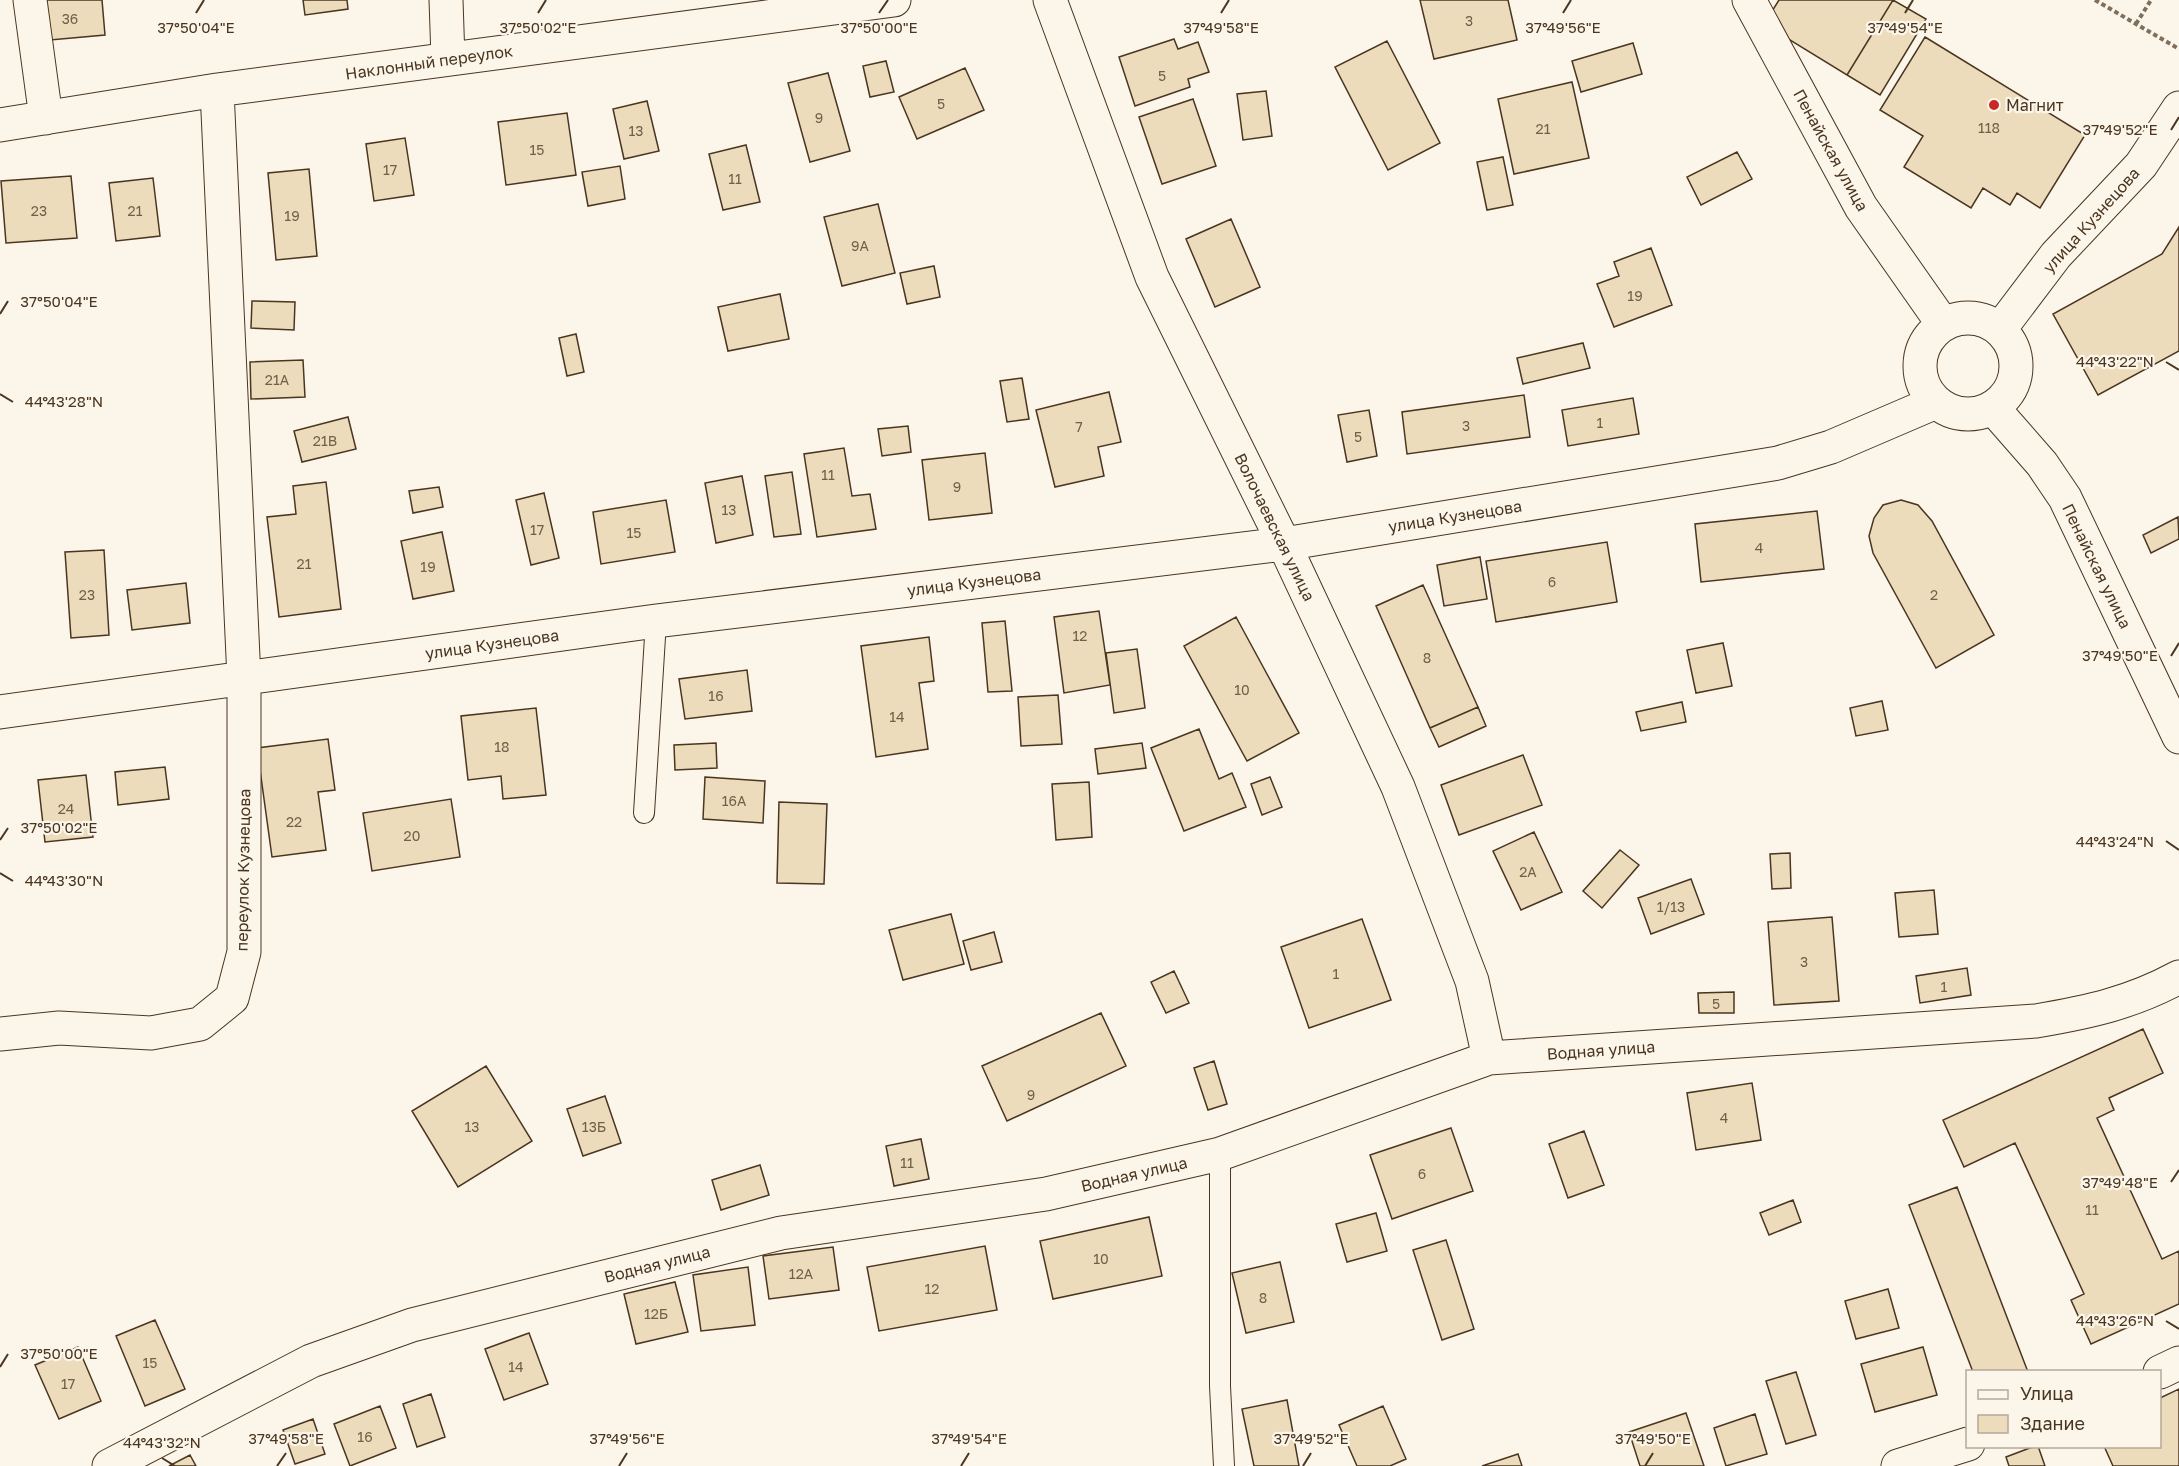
<svg xmlns="http://www.w3.org/2000/svg" width="2179" height="1466" viewBox="0 0 2179 1466" font-family="'Golos Text',sans-serif">
<style>
.building{fill:#ecdcbc;stroke:#4a3520;stroke-width:1.5}
.lines{fill:none;stroke-linecap:round;stroke-linejoin:round}
.lane-casing{stroke:#4a3520;stroke-width:22}
.street-casing{stroke:#4a3520;stroke-width:35}
.path{stroke:#7f6f5c;stroke-width:4;stroke-dasharray:4.5 3;stroke-linecap:butt}
.lane{stroke:#fbf6e9;stroke-width:20}
.street{stroke:#fbf6e9;stroke-width:33}
.ticks{fill:none;stroke:#4a3520;stroke-width:2}
.poi-dot{fill:#c62828;stroke:#fbf6e9;stroke-width:2}
.labels{text-anchor:middle;dominant-baseline:central;stroke-width:4.5;stroke-linejoin:round;paint-order:stroke}
.number-label{font-size:14px;fill:#725f47}
.street-label{font-size:16px;fill:#4a3520;stroke:#fbf6e9}
.poi-label{font-size:16px;fill:#4a3520;stroke:#fbf6e9;text-anchor:start}
.ticks-label{font-size:15px;text-anchor:middle;fill:#4a3520;stroke:#fbf6e9;stroke-width:4.5;stroke-linejoin:round;paint-order:stroke}
</style>
<rect width="100%" height="100%" fill="#fbf6e9"/>
<path class="building" d="M35,0H102L105,35L39,41Z
M303,0H347L348,9L305,15Z
M1420,0H1508L1517,40L1434,59Z
M1779,0H1893L1847,75L1764,24Z
M1893,0L1926,19L1880,95L1847,75Z
M1925,37L2085,135L2040,208L2017,193L2010,205L1983,188L1971,208L1904,167L1923,136L1880,110Z
M1174,39L1178,49L1198,42L1209,72L1188,79L1190,87L1135,106L1119,57Z
M1387,41L1440,143L1388,170L1335,67Z
M1633,43L1642,74L1581,92L1572,61Z
M886,61L894,92L870,97L863,66Z
M965,68L984,110L917,139L899,97Z
M828,73L850,151L810,162L788,83Z
M1572,82L1589,158L1514,174L1498,99Z
M1266,91L1272,136L1243,140L1237,94Z
M1193,99L1216,166L1162,184L1139,117Z
M647,101L659,151L624,159L613,109Z
M567,113L576,175L506,185L498,122Z
M405,138L414,195L374,201L366,144Z
M746,145L760,202L723,210L709,154Z
M1737,152L1752,179L1701,205L1687,177Z
M1503,157L1513,205L1487,210L1477,162Z
M620,166L625,199L588,206L582,172Z
M309,169L317,256L276,260L268,173Z
M71,176L77,238L6,243L1,181Z
M153,178L160,236L116,241L109,183Z
M878,204L895,273L842,286L824,217Z
M1231,219L1260,287L1215,307L1186,239Z
M2179,227V351L2098,395L2053,314L2162,254Z
M1651,248L1672,305L1614,327L1597,284L1619,276L1614,262Z
M934,266L940,297L907,304L900,273Z
M780,294L789,339L728,351L718,307Z
M252,301L295,302L294,330L251,328Z
M576,334L584,372L567,376L559,338Z
M1583,343L1590,368L1523,384L1517,358Z
M303,360L305,397L251,399L250,362Z
M1022,378L1029,419L1007,422L1000,381Z
M1109,392L1121,442L1098,447L1104,476L1055,487L1036,410Z
M1524,395L1530,437L1407,454L1402,412Z
M1633,398L1639,434L1568,446L1562,410Z
M1369,410L1377,456L1347,462L1338,415Z
M348,417L356,449L302,462L294,431Z
M908,426L911,452L882,456L878,429Z
M844,448L852,496L870,494L876,529L817,537L804,454Z
M985,453L992,513L929,520L922,460Z
M792,472L801,534L774,537L765,476Z
M742,476L753,535L716,543L705,483Z
M326,482L341,609L279,617L267,517L296,514L293,486Z
M439,487L443,507L413,513L409,491Z
M544,493L559,558L531,565L516,500Z
M666,500L675,552L601,564L593,512Z
M1901,500L1918,505L1932,521L1994,635L1936,668L1873,553L1869,536L1874,518L1883,505Z
M1817,511L1824,569L1701,582L1695,524Z
M2178,517L2179,539L2151,553L2143,535Z
M442,532L454,591L413,599L401,541Z
M1607,542L1617,602L1496,622L1486,561Z
M104,550L109,635L71,638L65,552Z
M1480,557L1487,599L1444,606L1437,565Z
M186,583L190,623L132,630L127,590Z
M1423,585L1478,707L1430,728L1376,606Z
M1099,611L1110,685L1064,693L1054,617Z
M1236,617L1299,733L1247,761L1184,646Z
M1005,621L1012,691L988,692L982,623Z
M929,637L934,681L919,683L928,749L876,757L861,646Z
M1723,643L1732,686L1696,693L1687,650Z
M1137,649L1145,708L1114,713L1106,653Z
M747,670L752,711L685,719L679,679Z
M1058,695L1062,744L1021,746L1018,697Z
M1882,701L1888,730L1856,736L1850,708Z
M1682,702L1686,722L1641,731L1636,712Z
M1478,707L1486,726L1439,747L1430,728Z
M536,708L546,795L503,799L501,776L468,780L461,716Z
M1199,729L1219,779L1232,773L1246,807L1184,831L1151,748Z
M328,739L335,790L318,792L326,850L272,857L257,748Z
M716,743L717,768L675,770L674,745Z
M1142,743L1146,768L1098,774L1095,749Z
M1523,755L1542,805L1459,835L1441,785Z
M165,767L169,799L118,805L115,772Z
M86,775L93,837L45,842L38,780Z
M705,777L765,781L763,823L703,819Z
M1270,777L1282,807L1262,815L1251,784Z
M1089,782L1092,837L1056,840L1052,784Z
M451,799L460,857L372,871L363,813Z
M779,802L827,804L824,884L777,883Z
M1534,832L1562,892L1521,910L1493,851Z
M1620,850L1639,865L1602,908L1583,891Z
M1790,853L1791,888L1772,889L1770,854Z
M1691,879L1704,914L1651,934L1638,898Z
M1934,890L1938,934L1899,937L1895,893Z
M951,914L964,964L903,980L889,930Z
M1832,917L1839,1001L1774,1005L1768,922Z
M1362,919L1391,1000L1309,1028L1281,947Z
M994,932L1002,962L971,970L963,941Z
M1967,968L1971,995L1920,1003L1916,976Z
M1174,971L1189,1003L1166,1013L1151,982Z
M1734,992V1013H1699L1698,993Z
M1101,1013L1126,1066L1007,1121L982,1066Z
M2143,1029L2163,1073L2109,1098L2114,1110L2097,1118L2162,1259L2179,1251V1304L2091,1344L2071,1300L2084,1294L2015,1143L1964,1167L1943,1120Z
M1214,1061L1227,1104L1208,1110L1194,1068Z
M486,1066L532,1141L458,1187L412,1111Z
M1752,1083L1761,1140L1696,1150L1687,1093Z
M605,1096L621,1143L583,1156L567,1109Z
M1451,1128L1473,1191L1392,1219L1370,1155Z
M1584,1131L1604,1185L1568,1198L1549,1144Z
M921,1139L929,1179L894,1186L886,1146Z
M760,1165L769,1195L721,1210L712,1180Z
M1957,1187L2028,1372H1973L1909,1205Z
M1793,1200L1801,1222L1769,1235L1760,1213Z
M1376,1213L1387,1251L1347,1262L1336,1224Z
M1149,1217L1162,1276L1053,1299L1040,1241Z
M1446,1240L1474,1329L1442,1340L1413,1250Z
M985,1246L997,1310L879,1331L867,1267Z
M833,1247L839,1290L769,1299L763,1256Z
M1280,1262L1294,1322L1246,1333L1232,1273Z
M748,1267L755,1325L701,1331L693,1275Z
M675,1282L688,1332L636,1344L624,1294Z
M1888,1289L1899,1328L1856,1339L1845,1301Z
M155,1320L185,1389L145,1406L116,1336Z
M529,1333L548,1384L504,1400L485,1349Z
M78,1347L101,1401L59,1419L35,1365Z
M1923,1347L1937,1395L1875,1412L1861,1364Z
M1796,1372L1816,1435L1786,1444L1766,1381Z
M2179,1389V1466H2113L2104,1446H2160V1398Z
M431,1394L445,1437L417,1447L403,1404Z
M1287,1400L1299,1466H1254L1242,1409Z
M380,1406L396,1448L350,1466L334,1424Z
M1383,1406L1406,1459L1390,1466H1357L1339,1425Z
M1686,1413L1704,1466H1640L1629,1432Z
M1755,1414L1767,1454L1726,1466L1714,1428Z
M313,1419L325,1454L295,1464L283,1430Z
M2035,1446H2038L2045,1466H2009L2006,1457Z
M1518,1454L1522,1466H1482Z
M190,1455L196,1466H169Z"/>
<g class="lines">
<defs>
<path id="lane" d="M644,813L656,621
M1220,1154V1386L1224,1466"/>
<path id="street" d="M30,0L46,118
M446,0L448,59
M1050,0L1152,277L1284,544L1398,787L1472,981L1489,1058
M1749,0L1861,207L1943,324
M0,125L217,90L894,0
M1920 366a48 48 0 1 1 96 0a48 48 0 1 1-96 0Z
M2000,329L2056,255L2141,165L2179,108
M1993,408L2042,464L2065,498L2179,737
M0,712L656,621L1284,544L1778,463L1831,447L1936,402
M0,1034L59,1028L151,1033L200,1024L232,998L244,952V679L217,90
M2160,1372L2179,1363
M109,1466L311,1361L412,1325L781,1233L1046,1194L1220,1154L1489,1058L2036,1021C2089,1012 2131,1003 2179,977
M1898,1466L1968,1444"/>
</defs>
<use href="#lane" class="lane-casing"/>
<use href="#street" class="street-casing"/>
<path class="path" d="M2095,0L2179,49
M2136,24L2151,0"/>
<use href="#lane" class="lane"/>
<use href="#street" class="street"/>
</g>
<path class="ticks" d="M196,13L204,0M538,13L546,0M879,13L888,0M1221,13L1229,0M1563,13L1571,0M1905,13L1913,0M2171,130L2179,117M0,314L8,301M2166,362L2179,370M0,394L13,402M2171,656L2179,643M0,840L8,828M2166,841L2179,850M0,873L13,881M2171,1182L2179,1170M2166,1321L2179,1329M0,1367L8,1354M162,1458L175,1466M277,1466L286,1453M619,1466L627,1453M961,1466L969,1453M1303,1466L1311,1453M1645,1466L1653,1453"/>
<circle class="poi-dot" cx="1994" cy="105" r="6"/>
<g class="labels">
<g class="number-label">
<text x="70" y="18">36</text>
<text x="1469" y="20">3</text>
<text x="1162" y="75">5</text>
<text x="941" y="103">5</text>
<text x="819" y="117">9</text>
<text x="1989" y="127">118</text>
<text x="1543" y="128">21</text>
<text x="636" y="130">13</text>
<text x="537" y="149">15</text>
<text x="390" y="169">17</text>
<text x="735" y="178">11</text>
<text x="39" y="210">23</text>
<text x="135" y="210">21</text>
<text x="292" y="215">19</text>
<text x="860" y="245">9А</text>
<text x="1635" y="295">19</text>
<text x="277" y="379">21А</text>
<text x="1600" y="422">1</text>
<text x="1466" y="425">3</text>
<text x="1079" y="426">7</text>
<text x="1358" y="436">5</text>
<text x="325" y="440">21В</text>
<text x="828" y="474">11</text>
<text x="957" y="486">9</text>
<text x="729" y="509">13</text>
<text x="537" y="529">17</text>
<text x="634" y="532">15</text>
<text x="1759" y="547">4</text>
<text x="304" y="563">21</text>
<text x="428" y="566">19</text>
<text x="1552" y="581">6</text>
<text x="87" y="594">23</text>
<text x="1934" y="594">2</text>
<text x="1080" y="635">12</text>
<text x="1427" y="657">8</text>
<text x="1242" y="689">10</text>
<text x="716" y="695">16</text>
<text x="897" y="716">14</text>
<text x="502" y="746">18</text>
<text x="734" y="800">16А</text>
<text x="66" y="808">24</text>
<text x="294" y="821">22</text>
<text x="412" y="835">20</text>
<text x="1528" y="871">2А</text>
<text x="1671" y="906">1/13</text>
<text x="1804" y="961">3</text>
<text x="1336" y="973">1</text>
<text x="1944" y="986">1</text>
<text x="1716" y="1003">5</text>
<text x="1031" y="1094">9</text>
<text x="1724" y="1117">4</text>
<text x="472" y="1126">13</text>
<text x="594" y="1126">13Б</text>
<text x="907" y="1162">11</text>
<text x="1422" y="1173">6</text>
<text x="2092" y="1209">11</text>
<text x="1101" y="1258">10</text>
<text x="801" y="1273">12А</text>
<text x="932" y="1288">12</text>
<text x="1263" y="1297">8</text>
<text x="656" y="1313">12Б</text>
<text x="150" y="1362">15</text>
<text x="516" y="1366">14</text>
<text x="68" y="1383">17</text>
<text x="365" y="1436">16</text>
</g>
<g class="street-label">
<text transform="translate(429 62) rotate(-8)">Наклонный переулок</text>
<text transform="translate(1831 150) rotate(61)">Пенайская улица</text>
<text transform="translate(2091 220) rotate(-48)">улица Кузнецова</text>
<text transform="translate(1455 516) rotate(-9)">улица Кузнецова</text>
<text transform="translate(1275 527) rotate(64)">Волочаевская улица</text>
<text transform="translate(2097 566) rotate(64)">Пенайская улица</text>
<text transform="translate(974 582) rotate(-7)">улица Кузнецова</text>
<text transform="translate(492 644) rotate(-8)">улица Кузнецова</text>
<text transform="translate(243 870) rotate(-89)">переулок Кузнецова</text>
<text transform="translate(1601 1050) rotate(-4)">Водная улица</text>
<text transform="translate(1134 1174) rotate(-13)">Водная улица</text>
<text transform="translate(657 1264) rotate(-14)">Водная улица</text>
</g>
<g class="poi-label">
<text x="2006" y="105">Магнит</text>
</g>
</g>
<g class="ticks-label">
<text x="538" y="33">37°50'02"E</text>
<text x="1563" y="33">37°49'56"E</text>
<text x="196" y="33">37°50'04"E</text>
<text x="879" y="33">37°50'00"E</text>
<text x="1221" y="33">37°49'58"E</text>
<text x="1905" y="33">37°49'54"E</text>
<text x="2120" y="135">37°49'52"E</text>
<text x="59" y="307">37°50'04"E</text>
<text x="2115" y="367">44°43'22"N</text>
<text x="64" y="407">44°43'28"N</text>
<text x="2120" y="661">37°49'50"E</text>
<text x="59" y="833">37°50'02"E</text>
<text x="2115" y="847">44°43'24"N</text>
<text x="64" y="886">44°43'30"N</text>
<text x="2120" y="1188">37°49'48"E</text>
<text x="2115" y="1326">44°43'26"N</text>
<text x="59" y="1359">37°50'00"E</text>
<text x="286" y="1444">37°49'58"E</text>
<text x="627" y="1444">37°49'56"E</text>
<text x="969" y="1444">37°49'54"E</text>
<text x="1311" y="1444">37°49'52"E</text>
<text x="1653" y="1444">37°49'50"E</text>
<text x="162" y="1448">44°43'32"N</text>
</g>
<rect x="1966" y="1370" width="195" height="78" fill="#fbf6e9" stroke="#b4a999" stroke-width="1.5"/>
<rect x="1978" y="1390" width="30" height="9" fill="#fbf6e9" stroke="#b4a999" stroke-width="1.5"/>
<text x="2020" y="1400" font-size="18" fill="#4a3520">Улица</text>
<rect x="1978" y="1415" width="30" height="18" fill="#ecdcbc" stroke="#b4a999" stroke-width="1.5"/>
<text x="2020" y="1430" font-size="18" fill="#4a3520">Здание</text>
</svg>
